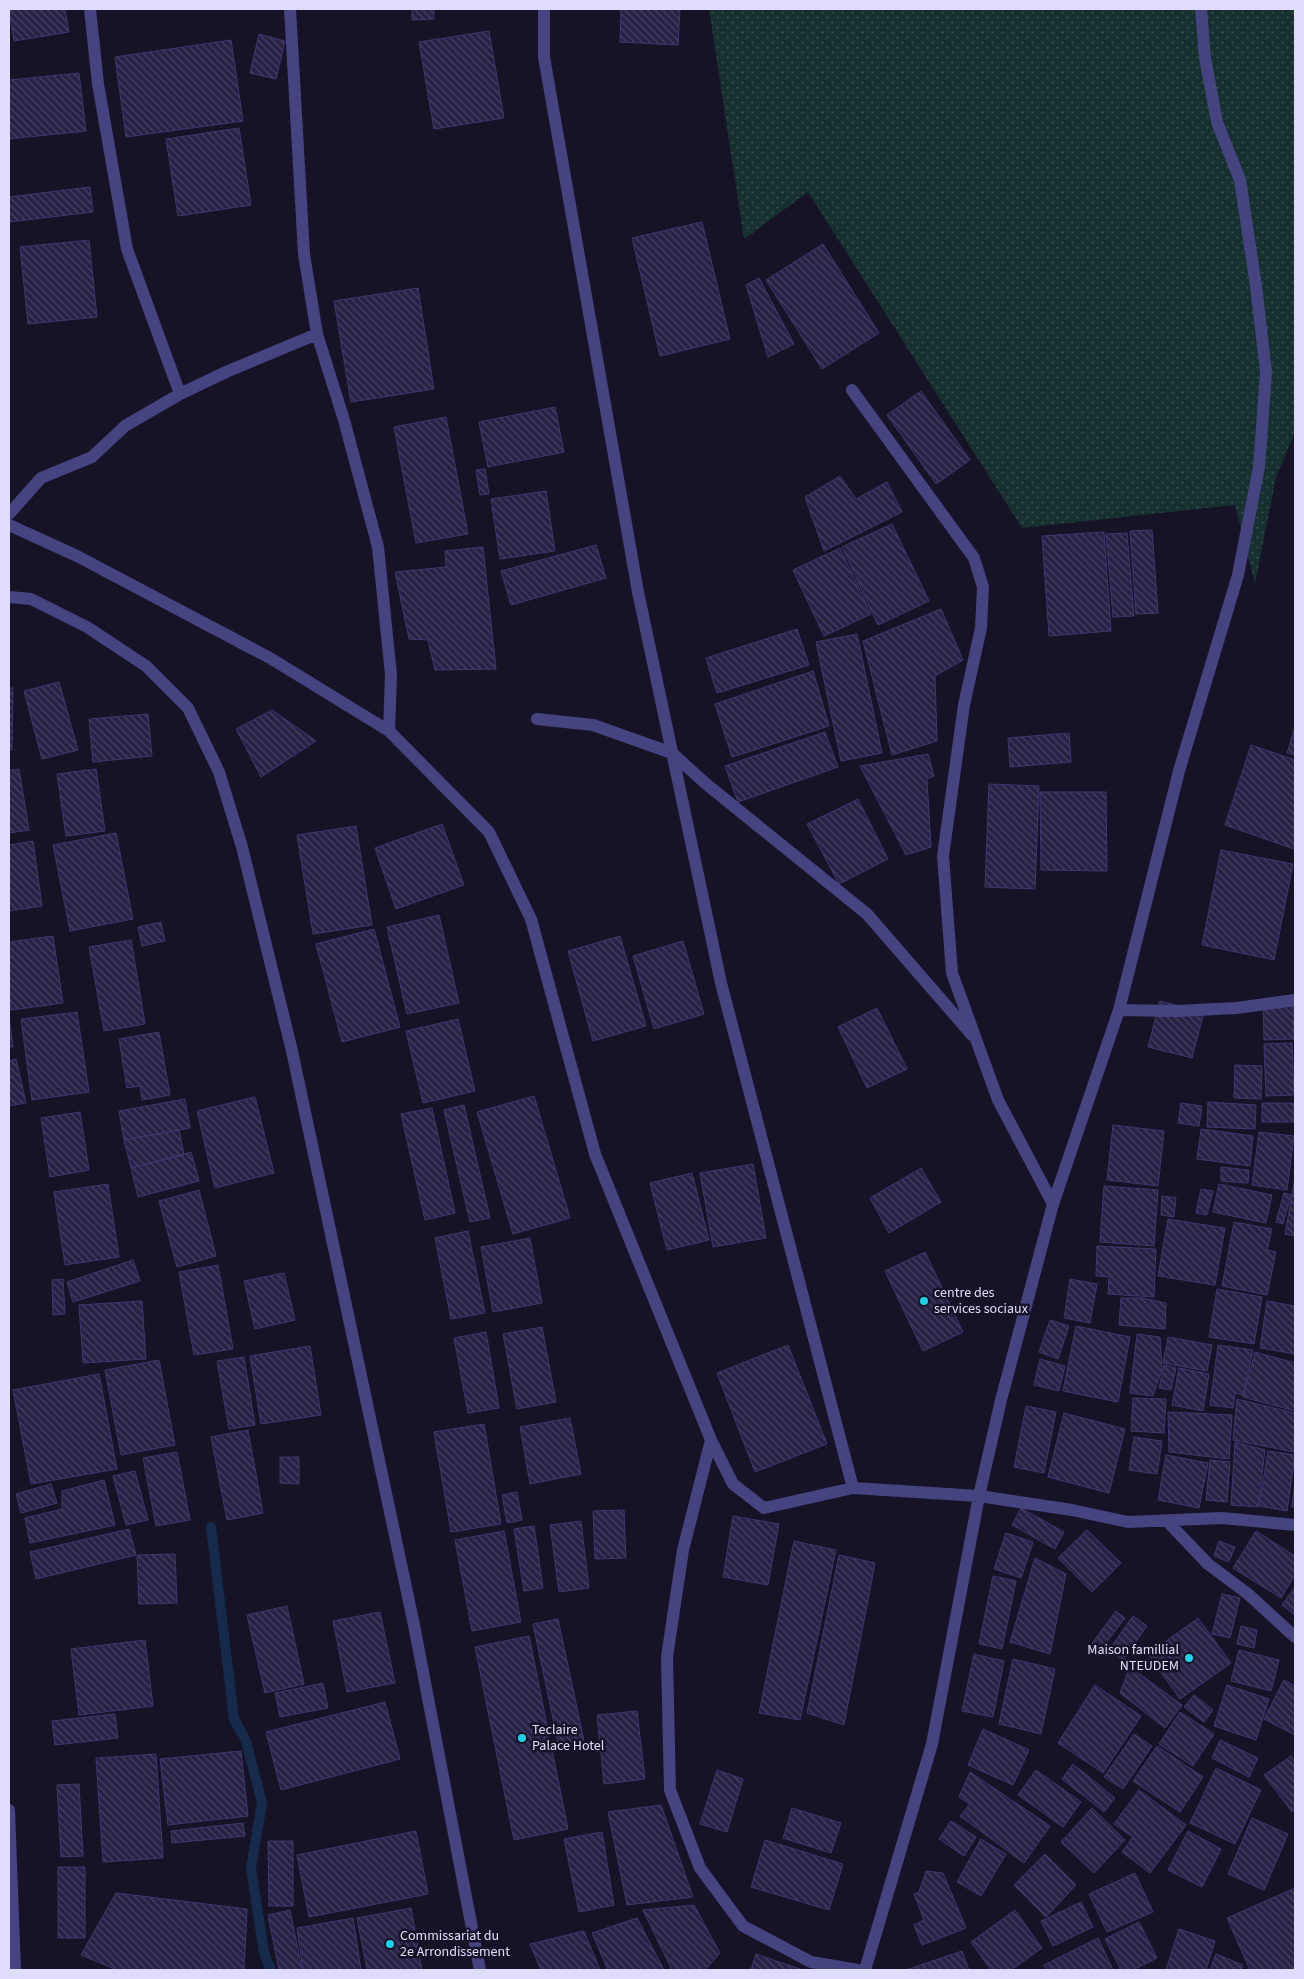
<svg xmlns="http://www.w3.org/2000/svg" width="1304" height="1979" viewBox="0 0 1304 1979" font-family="'Source Sans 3',sans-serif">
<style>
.grass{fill:url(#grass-dots)}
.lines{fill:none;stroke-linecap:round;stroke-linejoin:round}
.stream{stroke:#162b4c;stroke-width:10}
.building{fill:url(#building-back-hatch);stroke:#41356f}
.street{stroke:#464381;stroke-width:12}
.poi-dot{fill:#1dd1e7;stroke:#161327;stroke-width:2}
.labels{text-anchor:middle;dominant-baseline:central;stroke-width:5;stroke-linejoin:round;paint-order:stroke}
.poi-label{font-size:14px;fill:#e0dcfb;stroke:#161327;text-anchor:start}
</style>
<defs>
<pattern id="grass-dots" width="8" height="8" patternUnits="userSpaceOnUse" patternTransform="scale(1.25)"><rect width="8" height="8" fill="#16302f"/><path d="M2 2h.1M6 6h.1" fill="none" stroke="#384d4e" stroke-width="1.8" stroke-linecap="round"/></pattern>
<pattern id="building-back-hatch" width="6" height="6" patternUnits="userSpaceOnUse" patternTransform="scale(1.25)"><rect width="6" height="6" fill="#282146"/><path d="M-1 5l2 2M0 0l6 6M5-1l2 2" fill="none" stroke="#474162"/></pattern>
</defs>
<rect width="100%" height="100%" fill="#161327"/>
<path class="grass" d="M709,9H1295V432L1276,477L1255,584L1235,505L1022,528L808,192L744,239Z"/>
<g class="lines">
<path class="stream" d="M211,1527L234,1719L246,1741L262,1803L251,1868L264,1953L271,1970"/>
</g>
<path class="building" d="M9,9H65L69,32L14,41Z
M412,9H434V19L412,20Z
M621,9H680L678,45L620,42Z
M489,31L504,118L434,129L419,42Z
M259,34L285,41L276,79L250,73Z
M231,40L243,121L126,137L115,57Z
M79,73L86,131L9,139V80Z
M239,128L251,205L178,216L166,139Z
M90,187L93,212L9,222V197Z
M702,222L730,339L660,356L632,238Z
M89,240L97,317L28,324L20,247Z
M823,244L879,333L822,369L766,280Z
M759,278L794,344L768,357L746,285Z
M418,288L434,389L351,402L334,301Z
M921,391L970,460L936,484L887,415Z
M555,407L564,452L488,467L479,422Z
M446,417L468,534L416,543L394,427Z
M485,469L489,494L480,495L476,470Z
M840,476L856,499L887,482L902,512L824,551L805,497Z
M546,491L555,551L500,559L491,499Z
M892,524L929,601L878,625L842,547Z
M1152,530L1158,613L1136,614L1130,531Z
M1104,532L1111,631L1049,636L1042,536Z
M1127,533L1134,616L1113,617L1106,534Z
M596,545L606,578L511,605L501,571Z
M483,547L496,669L435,670L428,640L409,639L395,572L446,567L445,551Z
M840,548L871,614L824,636L793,570Z
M941,609L963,660L935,676L937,741L892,755L863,641Z
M797,629L809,665L717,693L706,658Z
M857,634L882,753L841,761L816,642Z
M813,671L829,726L732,757L715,704Z
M59,682L78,750L42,759L24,691Z
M9,688H13L12,750H9Z
M272,710L316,741L261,777L236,729Z
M148,714L152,756L93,762L89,719Z
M1295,727V755L1287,753Z
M825,732L838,767L738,802L725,766Z
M1069,733L1071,762L1010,767L1008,738Z
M1251,745L1295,760L1294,849L1225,825Z
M928,754L934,776L927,779L931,847L906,855L860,766Z
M19,769L29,830L9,833V770Z
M96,769L105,831L66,836L57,774Z
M989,784L1039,786L1035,889L985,887Z
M1040,792H1106L1107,871L1041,870Z
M858,799L888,859L839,884L807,824Z
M442,824L464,885L396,909L375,848Z
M356,826L372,925L313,934L297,835Z
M116,833L133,919L70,931L53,845Z
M33,841L42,906L9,911V845Z
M1221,850L1293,864L1274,960L1202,945Z
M439,915L459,1003L407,1014L387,927Z
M161,922L165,941L142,946L138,927Z
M374,929L400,1027L342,1042L316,944Z
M53,936L63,1003L11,1010L9,992V942Z
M620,936L646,1026L593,1041L568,951Z
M131,940L145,1024L104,1031L89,947Z
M683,941L704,1014L654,1029L633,956Z
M1160,1001L1204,1012L1192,1058L1148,1047Z
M1263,1006H1293L1294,1039L1264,1040Z
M877,1008L907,1069L867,1088L838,1027Z
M77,1012L89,1092L32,1100L21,1019Z
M9,1016L13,1047H9Z
M458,1019L475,1091L423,1103L406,1031Z
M159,1032L170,1095L142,1100L140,1086L127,1088L119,1039Z
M1292,1043L1294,1095L1266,1096L1264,1044Z
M16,1059L26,1103L9,1106V1061Z
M1235,1065L1262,1066L1261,1099L1234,1098Z
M534,1096L570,1218L513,1234L477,1112Z
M255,1097L274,1173L215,1188L197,1111Z
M185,1099L190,1128L124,1140L119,1111Z
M1208,1102L1256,1105L1255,1129L1207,1127Z
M1181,1103L1202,1106L1199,1126L1178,1123Z
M1262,1103H1294V1122H1262Z
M464,1105L490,1218L470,1222L444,1110Z
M432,1108L455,1213L425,1220L401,1114Z
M80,1112L89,1170L50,1177L41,1118Z
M1113,1125L1164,1131L1158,1186L1107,1180Z
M1201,1129L1253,1136L1250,1166L1197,1159Z
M179,1130L184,1155L131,1168L124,1140Z
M1259,1132L1294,1136L1287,1190L1252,1185Z
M191,1152L199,1181L138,1197L131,1168Z
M753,1164L766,1238L713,1247L700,1173Z
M1221,1167L1249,1170L1248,1183L1221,1181Z
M921,1168L941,1202L889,1233L870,1198Z
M692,1173L709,1240L667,1250L650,1183Z
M1295,1178V1236L1285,1234Z
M108,1184L119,1257L65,1265L54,1192Z
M1219,1184L1272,1195L1266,1223L1213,1212Z
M1104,1186L1158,1190L1154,1246L1100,1242Z
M1201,1189L1213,1191L1207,1215L1196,1213Z
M199,1190L216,1256L177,1267L159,1201Z
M1284,1193L1291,1195L1283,1224L1276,1222Z
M1162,1196L1176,1198L1174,1217L1161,1215Z
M1168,1219L1225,1228L1215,1285L1158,1276Z
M1234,1222L1272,1229L1267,1250L1276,1252L1267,1295L1222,1286Z
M468,1231L485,1313L451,1319L435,1238Z
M530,1238L542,1303L493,1312L481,1247Z
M1097,1246L1156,1249L1154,1297L1108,1294L1109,1277L1096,1276Z
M925,1252L963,1332L923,1351L885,1271Z
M133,1260L140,1281L73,1302L67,1282Z
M218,1265L233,1349L194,1355L179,1272Z
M284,1273L295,1320L255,1329L244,1281Z
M63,1279L65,1314L53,1315L52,1280Z
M1070,1279L1097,1284L1090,1323L1064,1318Z
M1217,1289L1262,1297L1254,1344L1209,1337Z
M1121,1298H1142L1166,1303L1165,1329L1119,1325Z
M142,1301L146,1359L83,1363L79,1305Z
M1267,1301L1295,1306V1354L1260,1348Z
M1050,1320L1069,1326L1058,1359L1039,1352Z
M1076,1326L1130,1337L1118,1402L1063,1391Z
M542,1327L556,1402L517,1409L503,1334Z
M486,1332L499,1408L468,1413L454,1338Z
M1137,1334L1160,1337L1162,1369L1153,1396L1130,1393Z
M1168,1337L1212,1345L1207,1371L1163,1363Z
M788,1345L827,1444L755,1472L717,1373Z
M1218,1345L1253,1350L1243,1395L1235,1393L1233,1408L1210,1405Z
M310,1346L321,1415L261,1424L250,1356Z
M1255,1352L1295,1363V1411L1243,1397Z
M244,1357L255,1425L229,1429L217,1361Z
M1040,1359L1065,1366L1059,1391L1034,1385Z
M159,1360L175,1445L121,1455L105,1370Z
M1164,1365L1176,1368L1171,1390L1159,1388Z
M1179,1368L1209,1374L1203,1411L1172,1405Z
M99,1374L117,1469L31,1484L13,1390Z
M1133,1398L1166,1399L1164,1433L1131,1431Z
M1237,1399L1295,1413L1294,1452L1233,1440Z
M1026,1406L1056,1412L1044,1473L1014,1467Z
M1168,1412L1232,1415L1229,1459L1169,1452Z
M1064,1413L1125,1429L1109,1493L1048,1477Z
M570,1418L581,1474L530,1484L520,1427Z
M484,1424L501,1524L451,1532L434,1432Z
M248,1430L263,1513L227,1520L211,1437Z
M1134,1437L1162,1441L1157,1474L1129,1470Z
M1235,1442L1265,1450L1258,1507L1231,1505Z
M1268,1451L1295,1455L1287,1511L1259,1506Z
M177,1452L190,1520L156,1526L143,1458Z
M1166,1455L1208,1463L1199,1508L1158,1500Z
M280,1457H299V1484L280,1483Z
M1210,1460L1230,1462L1227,1502L1206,1500Z
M135,1471L148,1520L126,1525L113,1476Z
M104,1480L115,1525L30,1543L25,1518L62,1509V1491Z
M1295,1481V1507H1292Z
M51,1484L57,1503L21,1513L16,1494Z
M517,1492L522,1520L507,1523L502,1495Z
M1021,1508L1064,1532L1055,1549L1012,1525Z
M624,1510L626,1558L595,1559L593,1511Z
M733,1516L779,1524L768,1585L723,1577Z
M581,1521L589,1588L559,1592L550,1525Z
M534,1526L543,1588L524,1591L514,1529Z
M129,1529L136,1555L36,1579L30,1552Z
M1087,1530L1121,1563L1092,1592L1058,1558Z
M504,1531L521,1622L472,1631L455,1540Z
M1256,1531L1295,1556V1575L1281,1598L1233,1568Z
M1006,1533L1033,1542L1021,1578L994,1569Z
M794,1541L836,1550L800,1720L759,1713Z
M1219,1541L1235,1547L1229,1562L1214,1556Z
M175,1554L177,1603L139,1604L137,1555Z
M839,1555L875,1563L844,1725L807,1713Z
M1035,1558L1066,1574L1050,1654L1010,1642Z
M993,1576L1016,1581L1002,1649L979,1644Z
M1295,1587V1615L1282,1605Z
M1222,1594L1240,1598L1230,1638L1212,1634Z
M287,1606L304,1684L265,1693L247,1615Z
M1116,1611L1125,1618L1099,1652L1090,1646Z
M380,1612L395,1683L347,1692L333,1621Z
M1133,1616L1147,1626L1123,1660L1109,1650Z
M1198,1618L1231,1663L1180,1699L1148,1654Z
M558,1619L584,1741L559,1747L533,1624Z
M1241,1626L1257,1630L1254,1648L1237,1644Z
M529,1636L568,1829L514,1840L475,1647Z
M145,1640L153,1706L79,1715L71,1649Z
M1239,1650L1279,1660L1271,1691L1231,1681Z
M974,1654L1004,1661L993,1717L962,1711Z
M1013,1659L1055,1669L1041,1734L999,1724Z
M1130,1667L1182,1705L1165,1728L1120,1693Z
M1284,1680L1295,1686V1735L1264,1719Z
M323,1683L328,1708L280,1717L275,1693Z
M1095,1685L1141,1716L1103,1773L1058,1743Z
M1227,1685L1269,1699L1256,1740L1214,1726Z
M1194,1695L1213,1710L1204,1722L1184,1707Z
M385,1702L400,1759L281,1790L266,1732Z
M637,1711L645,1779L604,1784L597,1715Z
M1180,1712L1214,1734L1193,1766L1159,1744Z
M115,1714L118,1738L55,1745L52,1721Z
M983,1729L1029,1750L1013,1785L968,1765Z
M1134,1734L1152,1746L1123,1789L1104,1777Z
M1220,1740L1258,1758L1249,1777L1212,1758Z
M1157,1746L1203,1777L1180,1812L1133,1781Z
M241,1751L248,1816L168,1825L160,1759Z
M156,1754L163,1858L103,1862L96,1758Z
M1291,1756L1295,1762V1809L1292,1812L1264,1775Z
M1073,1764L1115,1798L1104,1812L1062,1779Z
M1216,1768L1261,1790L1235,1844L1190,1823Z
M717,1770L743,1779L727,1832L700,1824Z
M1036,1770L1081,1802L1063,1827L1018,1795Z
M970,1772L1050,1826L1024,1863L960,1816L970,1804L959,1797Z
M79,1784L83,1856L61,1857L57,1785Z
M1139,1790L1186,1825L1150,1873L1122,1852L1133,1837L1114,1824Z
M661,1805L693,1897L627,1905L608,1812Z
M792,1808L841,1823L831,1853L783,1838Z
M1092,1808L1125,1840L1094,1873L1061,1842Z
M1252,1818L1288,1834L1264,1890L1228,1874Z
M951,1821L976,1837L964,1856L939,1839Z
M243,1823L245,1836L172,1843L171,1831Z
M416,1831L428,1894L309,1917L297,1855Z
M1188,1831L1221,1849L1202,1887L1168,1870Z
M602,1832L614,1905L579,1912L564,1839Z
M981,1839L1006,1854L981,1896L957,1882Z
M765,1840L843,1864L829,1910L751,1887Z
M268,1841H293V1906H269Z
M1045,1854L1076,1885L1046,1917L1014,1885Z
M58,1867H85V1938H58Z
M926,1871L943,1873L966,1928L922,1945L914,1925L924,1920L914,1894L919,1892Z
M1135,1873L1153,1912L1107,1932L1089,1894Z
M1295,1888V1970H1250L1227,1918Z
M116,1893L247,1909L244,1970H117L81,1955Z
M1081,1902L1093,1927L1053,1946L1041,1921Z
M694,1905L720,1953L705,1970H672L643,1910Z
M411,1908L422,1970H367L357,1918Z
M290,1910L302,1970H279L268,1915Z
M1015,1910L1042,1948L1011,1970H991L971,1942Z
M353,1918L361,1970H303L297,1928Z
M637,1918L664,1970H608L592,1933Z
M1139,1922L1157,1958L1133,1970H1121L1105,1939Z
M1179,1929L1215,1941L1206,1970H1166Z
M584,1931L600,1970H541L530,1944Z
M1098,1938L1113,1970H1047L1044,1965Z
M962,1951L969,1970H906Z
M756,1954L803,1970H751Z
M1216,1954L1243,1965L1241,1970H1210Z"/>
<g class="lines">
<path class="street" d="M90,9L98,84L127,249L180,394
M290,9L304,254L317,334L344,420L378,547L391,675L389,731
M544,9V57L638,592L721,983L853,1488
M852,390L974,558L983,587L981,628L964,705L943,856L952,973L998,1100L1053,1204
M9,514L41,478L92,457L125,426L180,394L226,372L317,334
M9,525L77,556L270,658L389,731L489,832L531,919L595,1154L711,1440L733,1484L764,1508L853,1488L979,1496L1072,1510L1128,1522L1222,1518L1295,1525
M9,597L31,599L87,627L146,666L188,708L219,772L242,847L292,1051L414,1625L480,1970
M537,719L593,725L672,753L705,783L867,914L972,1035
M1119,1010L1177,1011L1236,1008L1295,1000
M711,1440L683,1550L667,1657L670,1790L700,1868L743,1926L811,1962L858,1970
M1167,1521L1208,1564L1248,1594L1295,1637
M9,1810L15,1970
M865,1970L932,1744L979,1496L1001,1400L1053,1204L1119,1010L1179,771L1238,575L1259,467L1266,372L1256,286L1240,180L1217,122L1205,58L1201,9"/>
</g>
<g class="poi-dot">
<circle cx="924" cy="1301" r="5"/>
<circle cx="1189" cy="1658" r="5"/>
<circle cx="522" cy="1738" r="5"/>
<circle cx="390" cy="1944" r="5"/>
</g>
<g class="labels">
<g class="poi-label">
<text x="934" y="1293">centre des<tspan x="934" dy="16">services sociaux</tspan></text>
<text x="1179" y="1650" text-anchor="end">Maison famillial<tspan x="1179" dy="16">NTEUDEM</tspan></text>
<text x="532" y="1730">Teclaire<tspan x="532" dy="16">Palace Hotel</tspan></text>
<text x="400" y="1936">Commissariat du<tspan x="400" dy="16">2e Arrondissement</tspan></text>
</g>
</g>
<rect width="1304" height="1979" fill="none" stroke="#e0dcfb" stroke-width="20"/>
</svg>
